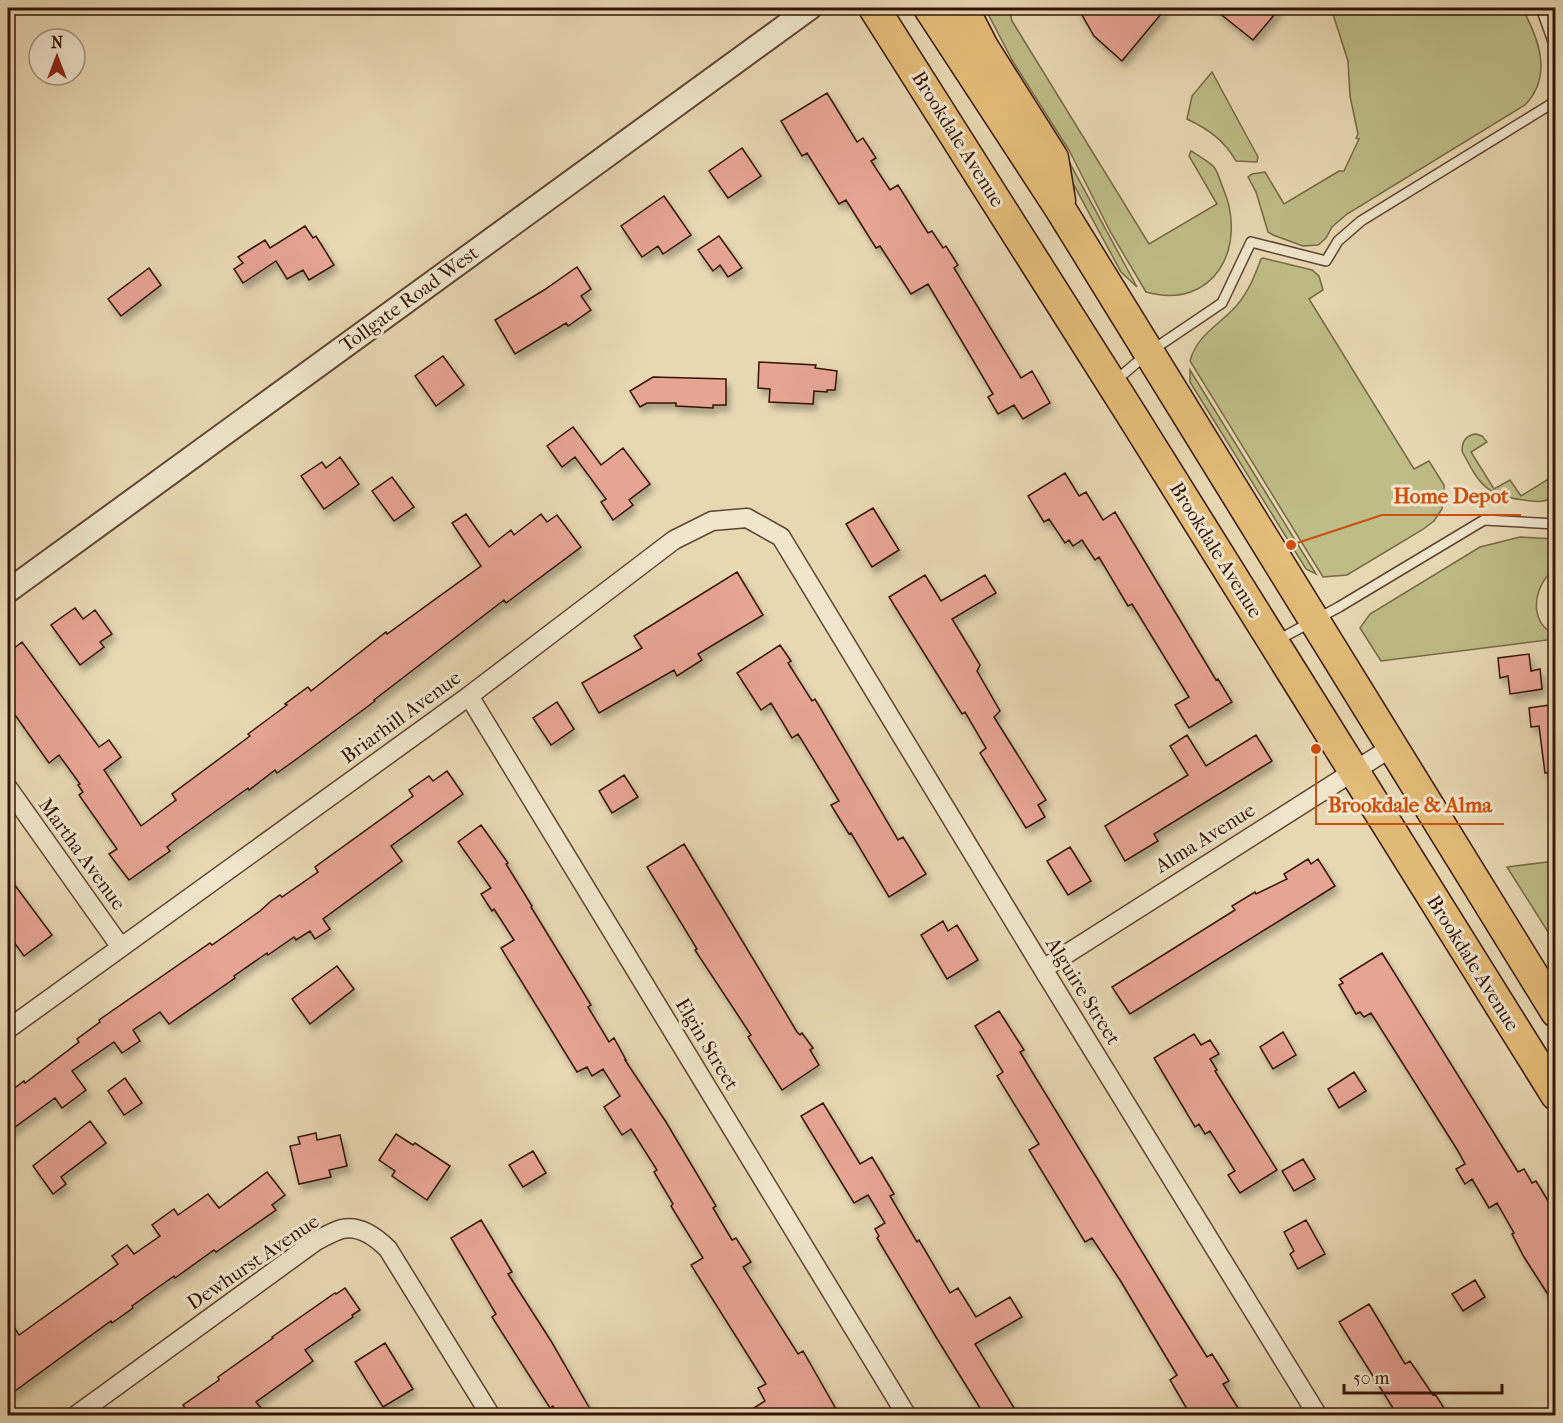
<svg xmlns="http://www.w3.org/2000/svg" width="1563" height="1423" viewBox="0 0 1563 1423" font-family="'IM FELL French Canon',serif">
<style>
.green{fill:#bebc87;stroke:#796846;stroke-width:1.5}
.lines{fill:none;stroke-linecap:round;stroke-linejoin:round}
.stream{stroke:#71766e;stroke-width:6}
.building{fill:#e6a493;stroke:#341406;stroke-width:1.5;filter:url(#shadow)}
.service-casing{stroke:#614531;stroke-width:12}
.minor-casing{stroke:#614531;stroke-width:21}
.tertiary-casing{stroke:#614531;stroke-width:26}
.primary-casing{stroke:#341406;stroke-width:33}
.service{stroke:#f0e6cd;stroke-width:9}
.minor{stroke:#f0e6cd;stroke-width:18}
.tertiary{stroke:#f0e6cd;stroke-width:22}
.primary{stroke:#e4bc79;stroke-width:30}
.labels{text-anchor:middle;dominant-baseline:central;stroke-width:6;stroke-linejoin:round;paint-order:stroke}
.street-label{font-size:20px;fill:#341406;stroke:#f0e6cd}
.leader{fill:none;stroke:#cd4f0b;stroke-width:2}
.callout-dot{fill:#cd4f0b;stroke:#f0e6cd;stroke-width:2}
.callout-label{font-size:21px;text-anchor:middle;font-weight:bold;fill:#cd4f0b;stroke:#f0e6cd;stroke-width:6;stroke-linejoin:round;paint-order:stroke}
</style>
<defs>
<filter id="shadow"><feDropShadow dx="3.5" dy="6" stdDeviation="3" flood-color="#0004"/></filter>
</defs>
<rect width="100%" height="100%" fill="#e8d8b2"/>
<filter id="stains"><feTurbulence type="fractalNoise" baseFrequency=".00333" numOctaves="4"/><feColorMatrix values="0 0 0 0 .2 0 0 0 0 .09 0 0 0 0 .02 0 0 0 .5 -.17"/></filter>
<radialGradient id="worn" r=".72"><stop offset=".6" stop-color="#630" stop-opacity="0"/><stop offset="1" stop-color="#630" stop-opacity=".3"/></radialGradient>
<path class="green" d="M985,8H1009L1012,21L1149,244L1217,204L1189,156L1191,151C1199,156 1208,161 1214,167C1219,174 1220,181 1223,188C1248,246 1215,311 1146,292L1111,233L1069,150L1012,60Z
M1331,8H1522C1539,39 1553,76 1525,105L1347,214L1332,227L1326,238L1318,245L1303,246L1273,235L1268,232L1256,192L1248,177L1252,174L1265,172L1284,204L1339,171H1344L1359,139L1356,138L1358,134L1350,96L1348,61Z
M997,43L1061,147L1137,287L1121,272Z
M1212,72L1258,157L1257,162L1236,161C1224,140 1208,129 1187,119L1192,96Z
M1263,258L1312,270L1319,276L1323,290L1309,299L1414,469L1429,461L1444,485V498L1442,509L1434,521L1422,530L1347,575L1323,577L1190,361C1198,333 1219,326 1237,305C1249,291 1255,275 1261,259Z
M1190,370L1316,574L1306,569L1190,382Z
M1476,434L1482,436L1487,442L1471,452L1494,489L1510,480L1521,496L1550,478L1555,487V496C1544,503 1537,502 1524,500C1486,496 1479,484 1462,451C1462,441 1466,435 1476,434Z
M1520,537L1555,539V569C1540,580 1531,602 1540,621C1543,628 1552,632 1555,639L1381,661L1360,628L1370,614L1480,547Z
M1555,861L1556,935L1548,932L1507,867Z"/>
<g class="lines">
<path class="stream" d="M1555,910H1556"/>
</g>
<path class="building" d="M1078,8H1166L1122,61L1094,36Z
M1213,8H1280L1253,40Z
M827,93L857,142L863,138L876,158L871,161L890,190L898,185L928,233L932,231L943,248L946,246L958,265L954,268L1021,378L1032,371L1050,403L1023,419L1014,405L998,414L988,397L993,394L928,284L911,294L880,246L876,248L846,200L839,204L807,153L802,156L781,121Z
M742,148L761,176L728,198L709,171Z
M664,196L691,235L663,254L658,246L642,257L621,226Z
M305,226L313,238L316,236L334,265L309,280L303,270L287,279L276,261L243,283L234,269L243,263L238,257L265,240L270,248Z
M719,236L742,268L728,277L720,265L713,271L698,250Z
M577,267L591,289L581,296L591,310L568,326L566,323L515,354L495,320L544,290Z
M149,268L161,285L121,316L108,299Z
M443,356L464,385L436,406L415,376Z
M759,362L816,365L815,368L837,371L835,390H827V392L814,391L813,404L769,402L770,389L758,388Z
M653,377L726,379V405H713V408L676,406V403H647L640,407L630,391Z
M573,427L601,465L623,448L650,484L629,500L633,505L613,520L601,502L606,499L575,457L562,467L547,446Z
M340,457L359,484L324,509L301,476L322,462L326,468Z
M1065,473L1079,496L1086,492L1103,520L1115,512L1216,680L1218,679L1232,702L1189,728L1175,705L1189,697L1132,604L1128,606L1099,557L1095,560L1082,540L1073,546L1069,540L1065,543L1049,519L1044,522L1028,496Z
M392,477L414,507L394,521L372,491Z
M873,508L899,550L872,567L846,524Z
M466,514L489,547L511,530L514,535L541,514L547,522L557,515L581,547L506,603L504,600L374,700L375,701L298,758L277,773L275,770L249,790L248,788L177,839L167,847L170,851L129,880L109,854L117,849L79,795L83,792L78,785L80,784L59,755L49,763L8,705V653L22,642L99,747L109,740L121,757L104,770L141,826L176,800L172,794L250,736L248,734L287,705L285,704L308,687L311,691L386,632L387,634L481,566L452,523Z
M737,572L763,615L698,654L702,660L677,676L674,670L599,713L582,683L642,648L634,636Z
M925,575L941,601L985,575L996,593L952,619L980,665L977,671L1000,711L994,717L1046,800L1038,805L1045,817L1026,828L980,753L986,748L965,712L962,714L889,597Z
M75,608L83,619L95,610L112,634L100,642L104,647L80,665L51,625Z
M780,645L791,661L788,663L812,701L815,699L898,840L903,837L926,874L889,897L851,833L849,834L831,805L839,801L798,734L792,738L771,703L761,710L737,673Z
M1529,654L1531,671L1540,669L1542,689L1510,694L1508,676L1500,678L1498,658Z
M557,702L574,729L551,745L533,718Z
M1556,704V772L1545,773L1539,726L1531,727L1529,708Z
M1187,735L1206,766L1256,735L1272,761L1154,834L1158,841L1125,861L1105,826L1188,775L1170,746Z
M447,771L463,794L391,846L402,861L323,919L330,929L315,939L310,931L296,940L294,937L268,955L267,953L234,976L235,978L169,1024L160,1012L133,1030L140,1041L122,1053L114,1042L72,1071L86,1090L62,1108L55,1098L8,1132V1093L24,1081L25,1083L79,1042L77,1039L100,1022L99,1020L210,943L212,945L260,911L271,901L280,895L282,897L318,872L315,867L413,796L409,790L429,776L433,781Z
M624,775L638,797L612,813L599,791Z
M481,825L508,863L506,864L532,906L531,907L591,1005L588,1007L609,1042L614,1038L626,1060H625L666,1122L716,1206L713,1208L732,1240L736,1238L751,1262L743,1267L798,1354L803,1351L840,1416H741L765,1401L758,1388L766,1384L691,1265L703,1258L671,1206L673,1204L654,1172L657,1170L631,1129L622,1135L604,1107L620,1096L603,1069L592,1076L587,1067L577,1072L501,948L514,940L494,909L492,911L481,894L491,888L458,842Z
M684,844L797,1032L800,1035L802,1033L813,1048L810,1050L819,1065L782,1090L748,1037L751,1035L695,950L697,949L647,867Z
M1070,847L1091,881L1068,895L1047,861Z
M1308,859L1311,864L1318,859L1335,886L1130,1014L1112,987L1235,910L1232,906L1255,892L1256,894L1287,879L1284,874Z
M8,876L52,935L24,956L8,934Z
M943,921L948,931L957,925L978,960L947,979L921,935Z
M1382,953L1518,1172L1524,1169L1532,1183L1536,1181L1556,1214V1307L1524,1257L1512,1234L1514,1233L1497,1203L1489,1208L1472,1179L1465,1184L1456,1169L1465,1164L1458,1151L1371,1013L1364,1017L1360,1012L1356,1014L1339,985L1343,983L1340,979Z
M337,966L354,989L310,1024L292,999Z
M999,1011L1024,1050L1020,1052L1177,1309L1207,1357L1212,1354L1229,1381L1223,1384L1243,1416H1191L1170,1380L1177,1375L1120,1280L1092,1238L1085,1242L1029,1150L1039,1144L997,1076L1003,1072L975,1026Z
M1283,1032L1296,1055L1273,1069L1260,1047Z
M1194,1034L1201,1045L1210,1040L1219,1054L1210,1059L1217,1070L1215,1071L1277,1170L1240,1193L1228,1175L1235,1171L1210,1131L1205,1134L1199,1124L1195,1127L1154,1058Z
M1354,1072L1366,1091L1339,1108L1328,1089Z
M125,1078L142,1103L124,1115L108,1091Z
M823,1103L860,1164L872,1157L894,1194L890,1196L917,1242L919,1240L950,1293L958,1288L976,1317L1010,1297L1022,1317L975,1344L1019,1416H985L936,1337L877,1238L879,1236L875,1229L885,1223L868,1195L854,1203L801,1116Z
M90,1121L106,1143L61,1177L66,1184L53,1194L33,1166Z
M316,1133L317,1140L340,1135L347,1166L329,1170L331,1177L299,1184L290,1146L300,1144L298,1137Z
M396,1134L413,1145L415,1143L450,1166L427,1200L392,1176L395,1171L379,1160Z
M533,1151L546,1173L523,1187L509,1165Z
M1303,1159L1315,1179L1294,1191L1282,1171Z
M267,1172L285,1195L272,1205L276,1210L216,1252L214,1250L175,1278L174,1276L132,1306L133,1308L112,1323L111,1321L8,1396V1318L19,1335L118,1264L112,1256L127,1245L134,1254L160,1236L152,1225L174,1209L178,1215L208,1194L219,1208Z
M481,1220L512,1272L508,1274L551,1341L594,1416H558L553,1406L550,1408L492,1317L496,1314L451,1238Z
M1306,1220L1325,1254L1298,1269L1290,1254L1294,1251L1284,1232Z
M1475,1280L1485,1297L1463,1311L1452,1294Z
M345,1288L360,1310L352,1315L353,1317L305,1350L313,1361L256,1402L261,1408L251,1416H190L183,1405L219,1380L218,1377L273,1338L272,1337L335,1293L336,1294Z
M1369,1304L1405,1364L1410,1361L1433,1395L1435,1394L1449,1416H1398L1339,1322Z
M385,1343L413,1389L383,1407L355,1362Z"/>
<g class="lines">
<defs>
<path id="service" d="M1541,8L1556,50
M1114,382L1148,353L1222,303L1251,242L1326,261L1338,241L1361,221L1556,101
M1276,641L1339,607L1484,520L1556,524"/>
<path id="minor" d="M469,696L907,1416
M8,788L120,946
M1043,969L1392,747
M8,1029L469,696L674,540L712,521L747,518L781,537L1043,969L1318,1416
M75,1416L316,1241C324,1237 334,1231 342,1229C360,1225 376,1237 388,1249L491,1416"/>
<path id="tertiary" d="M8,591L810,8"/>
<path id="primary" d="M874,8L1131,414L1556,1095
M929,8L1061,210L1556,1012
M963,8L983,47L1053,158L1060,201"/>
</defs>
<use href="#service" class="service-casing"/>
<use href="#minor" class="minor-casing"/>
<use href="#tertiary" class="tertiary-casing"/>
<use href="#primary" class="primary-casing"/>
<use href="#service" class="service"/>
<use href="#minor" class="minor"/>
<use href="#tertiary" class="tertiary"/>
<use href="#primary" class="primary"/>
</g>
<g class="labels">
<g class="street-label">
<text transform="translate(958 139) rotate(58)">Brookdale Avenue</text>
<text transform="translate(409 299) rotate(-36)">Tollgate Road West</text>
<text transform="translate(1216 550) rotate(58)">Brookdale Avenue</text>
<text transform="translate(401 717) rotate(-36)">Briarhill Avenue</text>
<text transform="translate(1205 838) rotate(-32)">Alma Avenue</text>
<text transform="translate(82 854) rotate(54)">Martha Avenue</text>
<text transform="translate(1473 963) rotate(58)">Brookdale Avenue</text>
<text transform="translate(1083 991) rotate(58)">Alguire Street</text>
<text transform="translate(707 1044) rotate(59)">Elgin Street</text>
<text transform="translate(253 1262) rotate(-34)">Dewhurst Avenue</text>
</g>
</g>
<path class="leader" d="M1291 545L1382 515H1521M1316 749L1316 824H1504"/>
<g class="callout-dot">
<circle cx="1291" cy="545" r="6"/>
<circle cx="1316" cy="749" r="6"/>
</g>
<g class="callout-label">
<text x="1451" y="503">Home Depot</text>
<text x="1410" y="812">Brookdale &amp; Alma</text>
</g>
<rect width="1563" height="1423" fill="none" stroke="#e8d8b2" stroke-width="30"/>
<rect x="9" y="9" width="1545" height="1405" fill="none" stroke="#341406" stroke-width="3"/>
<rect x="15" y="15" width="1533" height="1393" fill="none" stroke="#341406" stroke-width="1.5"/>
<g transform="translate(57 57)"><circle r="28" fill="#f0e6cd" stroke="#a5927d" stroke-width="1.5"/>
<path d="M0-4.5L10 22L0 15L-10 22Z" fill="#8f2418"/>
<text y="-9" font-size="16" font-weight="bold" text-anchor="middle" fill="#341406">N</text>
</g>
<path d="M1344 1384v9h158v-9" fill="none" stroke="#341406" stroke-width="3"/>
<text x="1353" y="1384" font-size="18" fill="#341406" stroke="#f0e6cd" stroke-width="4.5" paint-order="stroke">50 m</text>
<rect width="100%" height="100%" filter="url(#stains)"/>
<rect width="100%" height="100%" fill="url(#worn)"/>
</svg>
